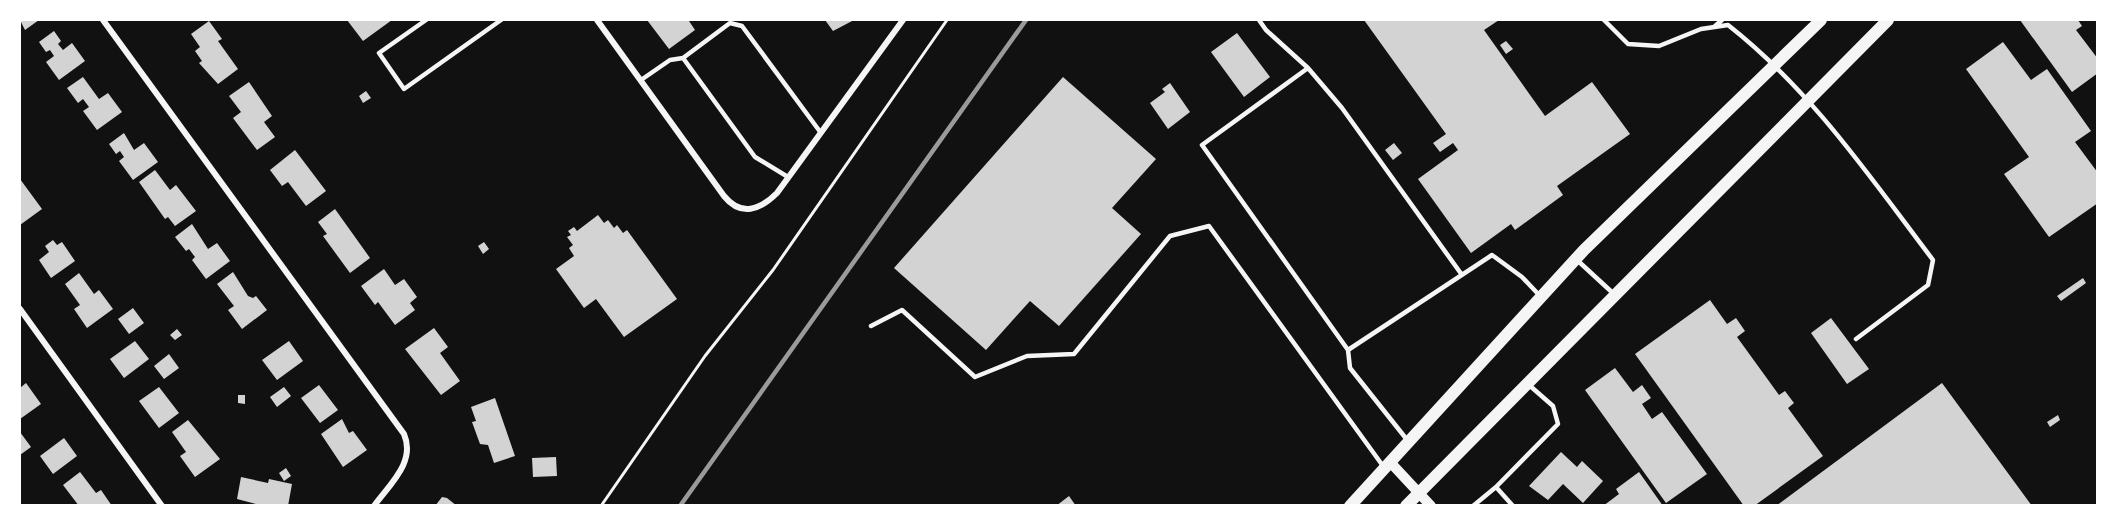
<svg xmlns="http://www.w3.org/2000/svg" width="2117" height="525" viewBox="0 0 2117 525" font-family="'Work Sans',sans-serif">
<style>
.building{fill:#d3d3d3}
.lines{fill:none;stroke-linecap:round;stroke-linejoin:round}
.path{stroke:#f5f5f5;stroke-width:3}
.service{stroke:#f5f5f5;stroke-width:4.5}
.minor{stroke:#f5f5f5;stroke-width:6}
.tertiary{stroke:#f5f5f5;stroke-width:10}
.secondary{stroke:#f5f5f5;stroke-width:12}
.rail{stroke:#9a9a9a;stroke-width:4.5}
</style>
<rect width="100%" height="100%" fill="#111"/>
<path class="building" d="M20,20H39L25,30Z
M347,20H392L363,41Z
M647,20H691L689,21L695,30L669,49Z
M825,20H854L833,31Z
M1364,20H1499L1484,30L1545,116L1592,82L1630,134L1557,186L1563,195L1515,230L1511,224L1471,253L1418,179L1458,150L1453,143L1440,152L1433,143L1446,134Z
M2020,20H2078L2082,26L2076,30L2098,59V73L2072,92Z
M209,21L222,39L218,41L238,69L218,84L199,63L202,61L195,51L200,47L191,34Z
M54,31L61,41L58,44L63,50L72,43L85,61L59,80L46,62L54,56L50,50L46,52L39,42Z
M1237,33L1270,77L1244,97L1211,52Z
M1506,41L1513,49L1506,54L1500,45Z
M2003,42L2031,80L2047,69L2091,131L2075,142L2098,173V203L2049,237L2004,174L2029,157L1966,69Z
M83,77L99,99L108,93L122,112L97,130L83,111L89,107L83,99L78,103L67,88Z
M1063,77L1156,159L1112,208L1141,234L1059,326L1030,301L986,350L894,268Z
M249,82L272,116L264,122L275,137L257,150L233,118L241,112L229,96Z
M1170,83L1190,112L1168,129L1150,103L1165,92L1162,89Z
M366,91L371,98L363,103L359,96Z
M124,133L134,150L144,143L158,162L133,180L119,161L124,157L120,151L116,154L109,144Z
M1394,143L1402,153L1393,160L1385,150Z
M295,150L326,191L306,206L288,182L282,186L270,170Z
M155,170L170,190L176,185L196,211L175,226L168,217L165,219L139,182Z
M20,179L42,209L20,225Z
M335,209L370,258L350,273L323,236L327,234L318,222Z
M598,215L604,223L608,220L614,228L617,225L623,233L627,230L677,299L624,337L596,299L584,308L556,269L574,256L569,248L573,245L567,237L571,235L568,231L574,227L577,231Z
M192,224L208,249L217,243L230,261L206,279L192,260L195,257L189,249L186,251L175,237Z
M53,240L57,245L62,242L75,261L51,278L39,260L49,252L45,246Z
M484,242L489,249L483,254L478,246Z
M384,269L395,285L404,279L417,297L410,303L415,310L395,325L378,302L375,305L361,286Z
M233,272L248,296L253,298L256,296L267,310L242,329L228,310L234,306L217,284Z
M79,273L94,294L99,290L113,309L87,328L74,309L80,305L65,284Z
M2083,278L2086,283L2061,301L2057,296Z
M1710,300L1727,324L1736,318L1745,331L1737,337L1779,395L1785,391L1794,403L1788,408L1823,456L1754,506H1744L1635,354Z
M133,308L144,323L129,334L118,319Z
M1831,318L1869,369L1847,384L1811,333Z
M434,328L448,347L440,353L460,381L441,395L405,349Z
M177,329L182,335L175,340L170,335Z
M135,341L149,359L124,378L110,359Z
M289,341L303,361L277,380L262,360Z
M169,354L179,368L164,379L154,366Z
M1615,368L1633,392L1642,385L1651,398L1642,404L1652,419L1662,412L1707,474L1666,503L1585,390Z
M26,383L41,404L20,419V388Z
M1942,383L2032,506H1776Z
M319,385L338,410L320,423L301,398Z
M159,387L179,413L159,428L139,401Z
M284,387L291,396L277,407L270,397Z
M238,395H245V404L238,403Z
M495,398L515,456L494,463L488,445L480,444L472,422L476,421L471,407Z
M2058,415L2060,420L2050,427L2047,422Z
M342,419L349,433L353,431L367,450L343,467L321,434Z
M188,420L220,459L195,477L180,456L186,452L172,432Z
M20,432L31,447L20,455Z
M64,438L77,456L53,474L40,456Z
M1561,452L1577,467L1582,461L1603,481L1583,503L1563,484L1548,500L1529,486Z
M556,457L557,476L533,477L532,458Z
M286,468L291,476L284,481L279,473Z
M80,472L96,493L101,490L112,506H79L63,485Z
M1639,472L1663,506H1603L1619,494L1616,489Z
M241,477L268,483L269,479L292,484L288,506H263L237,499Z
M1069,496L1076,506H1056Z
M442,497L447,498L457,506H435Z"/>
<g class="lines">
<path class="path" d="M601,506L705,356L773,270L947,20"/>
<path class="service" d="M426,20L379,53L404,89L501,20
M1259,20L1266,30L1308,68
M1604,20L1628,44L1659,46L1701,29L1728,25C1811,90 1870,177 1933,260L1928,285L1856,339
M1714,27L1722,20
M683,58L755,157L788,177
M641,80L670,60L683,58L730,23L742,26L821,133
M1577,260L1615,295
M871,326L902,310L975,377L1027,356L1074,354L1170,236L1209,226L1383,466
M1348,350L1202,145L1308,68L1342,108L1462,275
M1408,441L1350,368L1348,350L1492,255L1522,277L1541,297
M1496,487L1513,506
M1473,506L1496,487L1558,424L1553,406L1529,385"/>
<path class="minor" d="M103,20L404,434C416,462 390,484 374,506
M597,20L724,196C741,217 760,210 777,193L903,20
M20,309L162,506"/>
<path class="tertiary" d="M1390,462L1431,506"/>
<path class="secondary" d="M1350,506L1584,250L1821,20
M1406,506L1888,20"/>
<path class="rail" d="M680,506L1026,20"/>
</g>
<rect width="2117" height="525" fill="none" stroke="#ffffff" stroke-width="42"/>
</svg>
